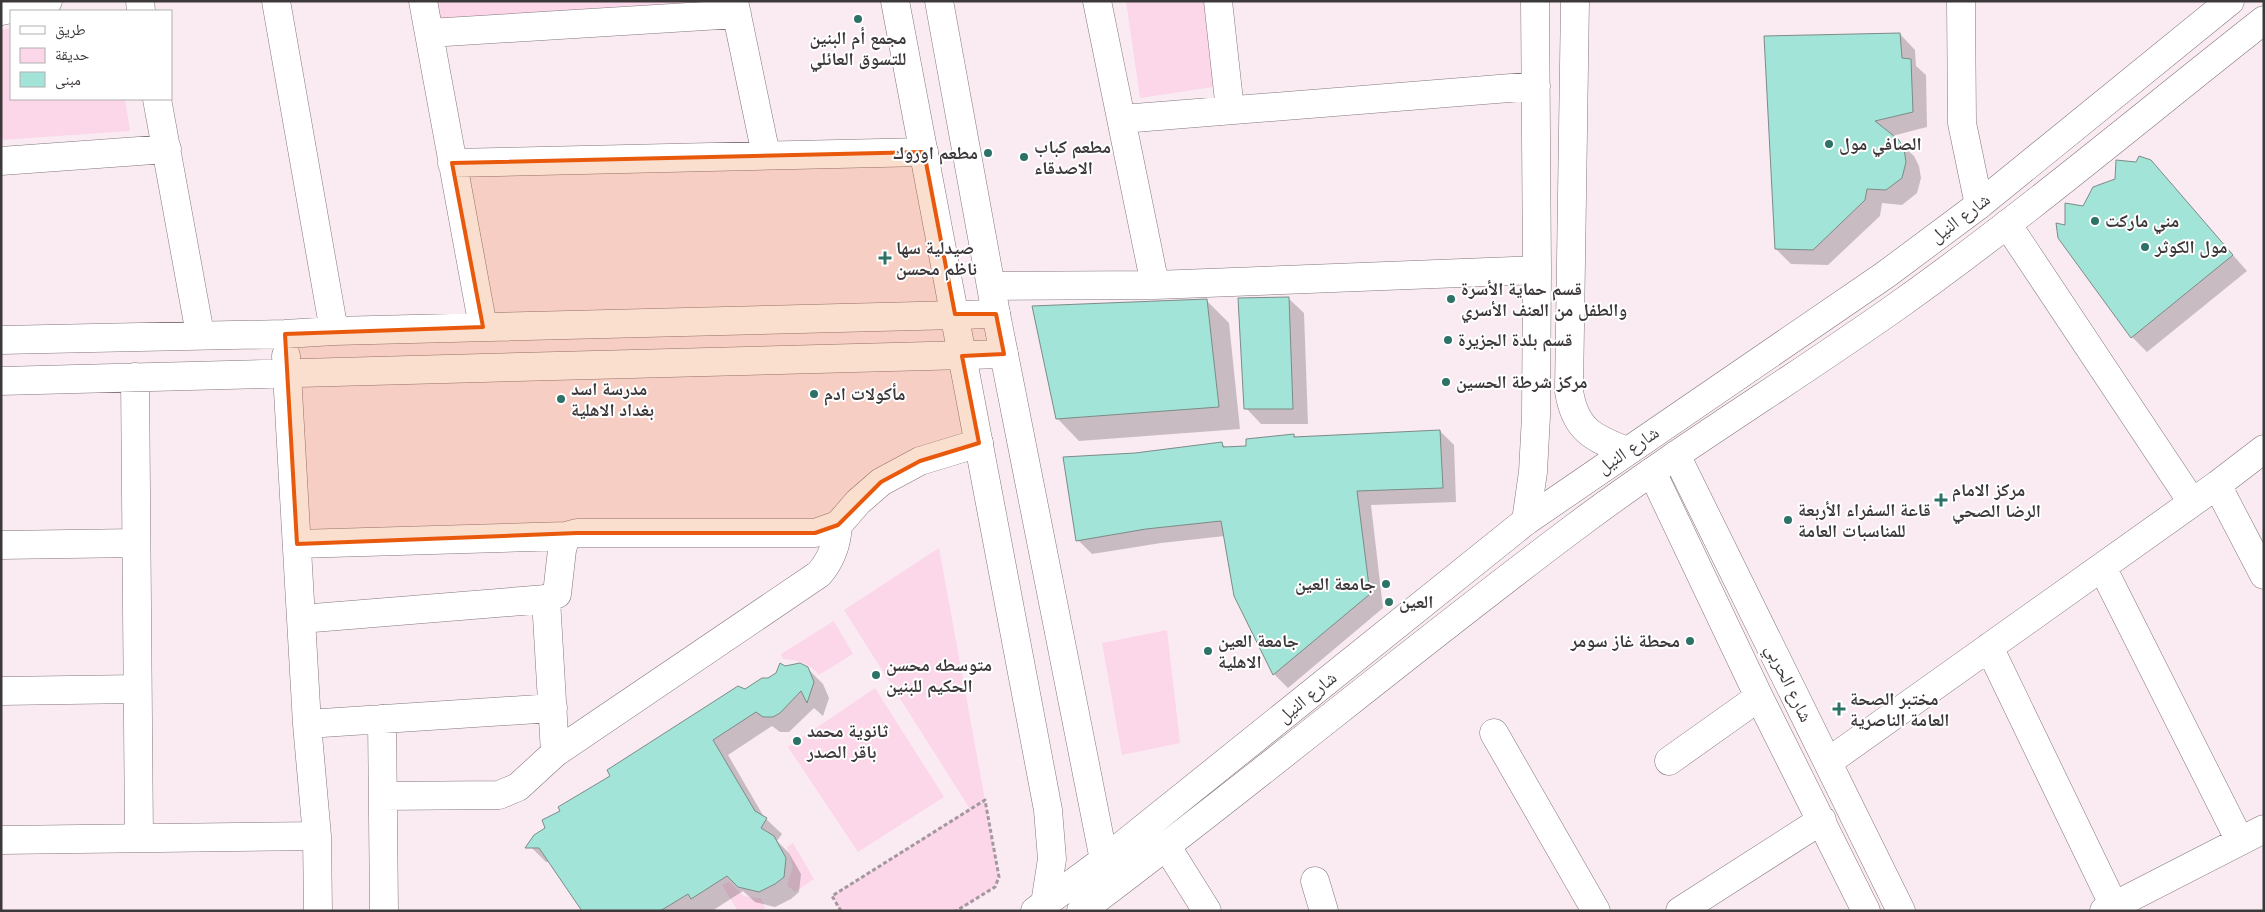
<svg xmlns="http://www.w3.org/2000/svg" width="2265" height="912" viewBox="0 0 2265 912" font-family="'Libre Baskerville','Noto Naskh Arabic',serif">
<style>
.green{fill:#fcd6e9}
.shadow{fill:#0003}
.building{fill:#a2e4d7;stroke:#7c8b88}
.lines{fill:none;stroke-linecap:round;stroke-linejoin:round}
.minor-casing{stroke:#83767c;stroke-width:29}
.major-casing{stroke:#83767c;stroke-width:29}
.path{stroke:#a3989e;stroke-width:3;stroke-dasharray:4 2.5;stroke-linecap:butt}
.minor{stroke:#fff;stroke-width:28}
.major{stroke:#fff;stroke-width:28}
.marked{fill:#e8590c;fill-opacity:0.2;stroke:#e8590c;stroke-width:4;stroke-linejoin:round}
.poi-dot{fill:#2c7267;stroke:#fff;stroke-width:2}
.labels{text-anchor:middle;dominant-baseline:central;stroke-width:4;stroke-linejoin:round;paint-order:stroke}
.poi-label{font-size:18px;font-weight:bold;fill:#3d383a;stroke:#fff;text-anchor:start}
.street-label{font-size:18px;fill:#3d383a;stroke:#fff}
</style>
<rect width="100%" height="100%" fill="#faebf3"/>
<path class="green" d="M434,1H711V4L437,20Z
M1126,1H1210L1220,86L1140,98Z
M11,28V99H125L130,131L1,140V30Z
M939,548L999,877L995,887L957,911H841L832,896L970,809L844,610Z
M834,621L853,654L819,675C809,663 798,660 783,659L781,654Z
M1167,630L1180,743L1122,755L1102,643Z
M875,688L944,797L858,852L788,747Z
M793,843L814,879L795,892L787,885L793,867L787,847Z
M729,882L744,896L762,899L765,909L761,911H738L722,885Z"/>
<path class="shadow" d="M1900,34L1915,50L1916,66L1926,75L1927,127L1892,136L1914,156L1919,166L1921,178L1917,193L1902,205L1882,203L1880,216L1828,265L1791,264L1776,249Z
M2150,161L2247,271L2147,352L2132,337L2066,227L2084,207L2116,180L2137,164Z
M1288,298L1304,313L1308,424H1261L1246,408Z
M1207,301L1229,323L1240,429L1079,441L1057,418Z
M1440,431L1454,445L1456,502L1371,505L1383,608L1288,688L1274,674L1236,595L1225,536L1161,543L1092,554L1078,540L1135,454L1222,444L1227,448L1248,447L1294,435L1297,438Z
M785,667L807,668L823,684L829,698L823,716L814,708L789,732H780L772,726L728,755L764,817L782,834L777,841L789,853L801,874L799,892L791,899L775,907L755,902L743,891L712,911H583L550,862H546L531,847L562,811L612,776Z"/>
<path class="building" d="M1900,33L1902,58L1911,59L1913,112L1875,121L1899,140L1904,149L1906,162L1902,178L1886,190L1867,189L1865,200L1813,250L1775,249L1764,36Z
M2139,156L2151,160L2233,255L2131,338L2058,238L2056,223L2065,225V203L2083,206L2093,187L2115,179L2116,160L2136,162Z
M1289,297L1293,409H1244L1238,298Z
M1207,299L1219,407L1056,419L1032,306Z
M1440,430L1443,488L1357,491L1370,594L1273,675L1234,596L1221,521L1146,529L1076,541L1063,457L1135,453L1222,442L1223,447L1246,446V439L1294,434V437Z
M780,663L785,666L800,663L808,667L814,682L807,703L801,691L780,713L773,717H763L756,712L713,740L755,811L767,818L761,828L774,836L786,858L784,877L775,884L759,892L738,887L727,876L691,899L688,894L660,911H582L539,848H525L534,835L545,828L542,820L560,811L558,807L610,776L607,770L738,686L745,689L762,678H768L776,673Z"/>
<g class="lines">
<defs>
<path id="minor" d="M140,1L141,11
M276,1L334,331
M423,1L483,327
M734,1L766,155
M1097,1L1155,285
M1218,1L1230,110
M1575,1L1569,391C1575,430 1593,438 1627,451
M1961,1L1962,123L1979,205
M1,11L48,1
M429,33L737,14
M157,99L200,334
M1122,119L1536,86
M1,161L167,149
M452,163L924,152
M2007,224L2192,502
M992,286L1155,285L1537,270
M1,340L285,334L334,331L996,314
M286,356L307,724L317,836L318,911
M135,377L139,838
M1,381L1004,354
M1676,455L1901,911
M1652,472L1759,697L1866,911
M2217,485L2264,575
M1526,521L1533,472L1536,416L1537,270L1535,1
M297,544L566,536
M1,545L136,543
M2102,567L2240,841
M546,599L555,753
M301,619L546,599L557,594L562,550L566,536L577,533H815L838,525L858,502L881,482L920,461L979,443
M1989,647L2114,906
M1,691L137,689
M382,719L384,911
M307,724L553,708
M1494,733L1596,911
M1669,761L1759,697
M1828,762L2217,485L2264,449
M383,796L499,795L518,787L555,753L819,574C832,559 837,544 838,525
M1,840L317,836
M1167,847L1207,911
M1315,881L1324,911
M1680,911L1822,820
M2104,911L2264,829"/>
<path id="major" d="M895,1L1048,810L1052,859L1045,904
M939,1L996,314L1104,860
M1035,911L1104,860L1526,521L1885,275L1979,205L2230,1
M1081,911C1248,786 1408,652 1575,527C1680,448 1793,380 1900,304C2025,215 2143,115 2264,20"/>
</defs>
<use href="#minor" class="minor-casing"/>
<use href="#major" class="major-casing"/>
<path class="path" d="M841,911L832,896L985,800L999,877L995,887L956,911"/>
<use href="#minor" class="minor"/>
<use href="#major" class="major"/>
</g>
<path class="marked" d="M924,152L955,314H996L1004,354L962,356L979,443L920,461L881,482L838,525L815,533H577L297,544L285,334L483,327L452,163Z"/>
<g class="poi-dot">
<circle cx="858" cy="19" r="5"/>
<circle cx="1829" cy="144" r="5"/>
<circle cx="988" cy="153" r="5"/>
<circle cx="1024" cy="157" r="5"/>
<circle cx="2095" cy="221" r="5"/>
<circle cx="2145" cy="247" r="5"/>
<path d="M882.5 250.5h5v5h5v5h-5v5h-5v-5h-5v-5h5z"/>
<circle cx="1451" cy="299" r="5"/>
<circle cx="1448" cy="340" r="5"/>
<circle cx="1446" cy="382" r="5"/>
<circle cx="814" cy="394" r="5"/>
<circle cx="561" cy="399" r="5"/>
<path d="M1938.5 492.5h5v5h5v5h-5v5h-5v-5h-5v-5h5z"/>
<circle cx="1788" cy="520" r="5"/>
<circle cx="1386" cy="584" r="5"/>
<circle cx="1389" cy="602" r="5"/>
<circle cx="1690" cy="641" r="5"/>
<circle cx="1208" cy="651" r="5"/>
<circle cx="876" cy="675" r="5"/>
<path d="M1836.5 701.5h5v5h5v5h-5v5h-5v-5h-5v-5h5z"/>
<circle cx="797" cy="741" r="5"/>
</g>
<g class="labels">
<g class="poi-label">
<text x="858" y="38" text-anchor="middle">مجمع أم البنين<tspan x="858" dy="21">للتسوق العائلي</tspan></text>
<text x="1839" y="144">الصافي مول</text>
<text x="1034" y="147">مطعم كباب<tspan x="1034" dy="21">الاصدقاء</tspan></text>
<text x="978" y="153" text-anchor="end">مطعم اوروك</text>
<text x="2105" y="221">مني ماركت</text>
<text x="2155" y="247">مول الكوثر</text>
<text x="896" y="248">صيدلية سها<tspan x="896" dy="21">ناظم محسن</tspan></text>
<text x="1461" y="289">قسم حماية الأسرة<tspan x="1461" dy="21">والطفل من العنف الأسري</tspan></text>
<text x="1458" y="340">قسم بلدة الجزيرة</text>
<text x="1456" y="382">مركز شرطة الحسين</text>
<text x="571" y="389">مدرسة اسد<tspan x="571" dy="21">بغداد الاهلية</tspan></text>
<text x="824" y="394">مأكولات ادم</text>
<text x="1952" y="490">مركز الامام<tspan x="1952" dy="21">الرضا الصحي</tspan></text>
<text x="1798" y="510">قاعة السفراء الأربعة<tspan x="1798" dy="21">للمناسبات العامة</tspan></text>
<text x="1376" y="584" text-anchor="end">جامعة العين</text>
<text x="1399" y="602">العين</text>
<text x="1218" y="641">جامعة العين<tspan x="1218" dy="21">الاهلية</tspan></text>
<text x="1680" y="641" text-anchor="end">محطة غاز سومر</text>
<text x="886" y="665">متوسطه محسن<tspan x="886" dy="21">الحكيم للبنين</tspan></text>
<text x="1850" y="699">مختبر الصحة<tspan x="1850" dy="21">العامة الناصرية</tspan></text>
<text x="807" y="731">ثانوية محمد<tspan x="807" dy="21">باقر الصدر</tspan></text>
</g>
<g class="street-label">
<text transform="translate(1960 218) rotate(-37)">شارع النيل</text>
<text transform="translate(1628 450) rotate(-34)">شارع النيل</text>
<text transform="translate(1789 683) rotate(64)">شارع الحربي</text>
<text transform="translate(1307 697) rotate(-39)">شارع النيل</text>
</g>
</g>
<rect width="2265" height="912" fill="none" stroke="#3d383a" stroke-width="5"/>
<rect x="10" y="10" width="162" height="90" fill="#ffffff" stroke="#b1afb0"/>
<rect x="20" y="26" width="25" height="8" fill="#ffffff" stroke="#b1afb0"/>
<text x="55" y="35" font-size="15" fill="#3d383a">طريق</text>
<rect x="20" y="48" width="25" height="15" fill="#fcd6e9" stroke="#b1afb0"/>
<text x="55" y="60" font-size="15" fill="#3d383a">حديقة</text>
<rect x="20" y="72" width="25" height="15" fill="#a2e4d7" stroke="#b1afb0"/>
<text x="55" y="85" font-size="15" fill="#3d383a">مبنى</text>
</svg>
